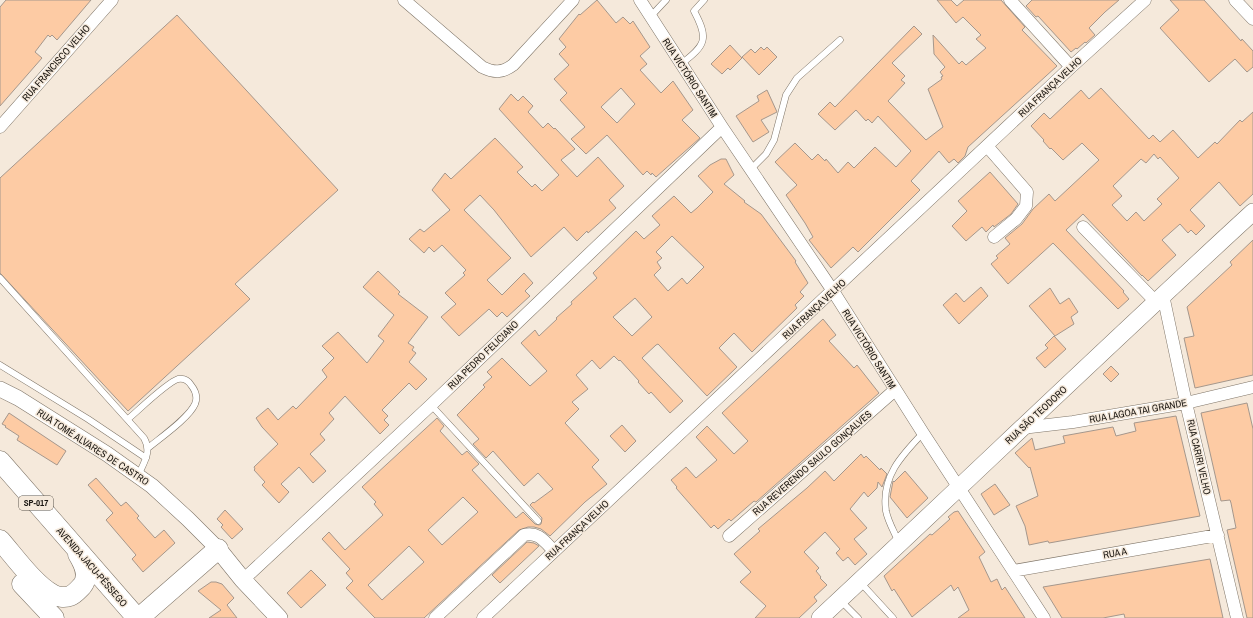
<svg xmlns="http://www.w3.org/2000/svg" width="1253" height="618" viewBox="0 0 1253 618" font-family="'Archivo Narrow',sans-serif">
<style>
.building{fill:#fdcba4;stroke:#a5978c;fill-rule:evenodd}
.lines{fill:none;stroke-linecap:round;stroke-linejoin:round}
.service-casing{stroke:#7f7568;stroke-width:7}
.minor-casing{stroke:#7f7568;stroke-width:13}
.tertiary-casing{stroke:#7f7568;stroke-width:16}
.secondary-casing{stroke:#7f7568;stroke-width:18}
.trunk-casing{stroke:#7f7568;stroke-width:21}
.service{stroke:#fff;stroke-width:6}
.minor{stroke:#fff;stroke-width:12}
.tertiary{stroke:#fff;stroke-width:15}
.secondary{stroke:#fff;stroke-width:17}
.trunk{stroke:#fff;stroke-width:20}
.labels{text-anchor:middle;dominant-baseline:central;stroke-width:3;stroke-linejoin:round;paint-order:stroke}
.shield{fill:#f5e9db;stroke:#5b554d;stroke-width:1}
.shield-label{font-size:9px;font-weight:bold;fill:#191510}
.street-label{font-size:10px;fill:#191510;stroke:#f5e9db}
</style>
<rect width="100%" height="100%" fill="#f5e9db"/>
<path class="building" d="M6,0H91L57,40L52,35L50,37L48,35L35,52L42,58L0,106V7Z
M597,0L616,23L623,17L630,24L633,21L650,47L640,56L647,64L640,70L661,93L673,81L693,110L682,120L700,138L656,177L652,173L651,175L647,171L643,175L607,135L586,154L571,139L585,127L560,100L567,93L554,79L569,65L559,54L566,47L559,39L579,14L580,15ZM621,88L635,104L617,123L601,107Z
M937,0H951L957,6L964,0H1001L1025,27L1022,30L1057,66L968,147L965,156L958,163L954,159L949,163L939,151L911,181L920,190L858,252L853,247L831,268L809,240L813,237L805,223L786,195L797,185L775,162L795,143L812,160L818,154L825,161L826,159L838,173L848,162L854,168L875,147L896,167L911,151L878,116L872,123L868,119L866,121L856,110L835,130L818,114L830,102L835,107L914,26L922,34L892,63L905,76L901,80L905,83L888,101L926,140L943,127L928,89L942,79L941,77L943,76L940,72L945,67L934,54L933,35L959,64L962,61L966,65L986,48L976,39L981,35L963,17L956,23Z
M1032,0H1119L1105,12L1089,28L1095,35L1086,43L1085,42L1077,49L1076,48L1071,52L1038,16L1036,17L1026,6Z
M1170,0H1204L1241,41L1242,39L1253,51V67L1247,72L1235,59L1209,82L1160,28L1179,10Z
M177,15L338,190L235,284L250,299L128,411L0,273V178Z
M730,45L742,58L730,70L728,68L722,74L711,64Z
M761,47L764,50L767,47L777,57L759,75L742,57L751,49L755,53Z
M1101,88L1149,139L1153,135L1160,142L1173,130L1198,158L1215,142L1217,144L1240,120L1242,122L1253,112V194L1240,206L1219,182L1190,210L1205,226L1196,235L1191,230L1188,233L1180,224L1162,240L1176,255L1148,281L1142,275V276L1083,214L1066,230L1124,291L1123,292L1129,299L1118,309L1053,243L1008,284L991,264L998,258L996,256L1010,244L1005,238L1022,224L1033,209L1049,194L1055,201L1099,160L1082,143L1063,160L1051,148L1050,149L1043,141L1044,140L1031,126L1044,113L1050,119L1081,90L1089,99ZM1154,154L1158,159L1160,157L1179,178L1157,199L1162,204L1144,221L1136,212L1127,221L1112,205L1122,196L1113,186L1141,159L1146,163Z
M767,90L777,112L761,120L769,132L753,142L736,116L759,101L757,96Z
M511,94L518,101L523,96L533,106L528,112L543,128L548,123L554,129L555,128L575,149L561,160L577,177L598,157L624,186L609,200L616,208L588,233L587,231L577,241L564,227L531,257L494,210L480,195L464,210L511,258L487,280L502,295L524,273L533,283L525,291L530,296L507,317L502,312L497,317L489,309L459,336L441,317L456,304L445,293L465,275L463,273L466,270L442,245L434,252L429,247L424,253L409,239L420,229L424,232L450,210L432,190L445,173L451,179L495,138L523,167L517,172L532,187L535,184L542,191L559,175L499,109Z
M721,159H726L734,175L724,184L745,201L744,202L761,214L796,261L795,262L808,283L800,292L804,296L795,305L797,308L752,352L734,333L719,348L737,367L707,396L659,345L658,344L656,345L642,358L683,401L670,413L651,392L649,394L638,382L639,381L620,360L619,361L614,356L600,369L592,360L576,375L588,389L572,402L579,409L565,423L599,460L592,467L607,484L585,502L550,536L541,529L534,527H528L519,530L424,618H375L346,588L353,581L346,573L350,569L322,539L329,532L345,550L383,515L374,504L376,502L362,487L437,418L444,426L440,431L462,455L467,451L479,464L472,470L516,518L523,512L535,524L539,525L541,524L542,518L530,505L533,502L534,503L553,489L538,473L524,486L493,451L486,458L473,444L479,439L457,415L485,387L483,385L492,377L487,372L502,358L530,386L547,371L521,343L535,330L539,336L557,319L556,318L572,304L571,302L597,278L593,273L636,231L644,239L660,225L652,216L674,196L691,213L697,208L713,192L698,176L710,165ZM672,236L704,267L687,284L682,278L668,291L654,275L661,268L657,262L662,258L656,252ZM635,298L652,317L632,336L613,317ZM463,497L478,512L442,545L428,530ZM409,546L424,562L382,600L368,585Z
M990,172L1018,204L1011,214L994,227L993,225L986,232L982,227L966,241L952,226L967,211L958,201Z
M1253,240V375L1195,388L1184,338L1194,336L1187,307L1232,265L1230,262Z
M378,271L400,292L398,294L428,317L408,343L414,347L412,350L416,353L409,362L427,379L416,390L409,383L382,410L388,416L384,420L389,425L380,434L345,396L329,413L334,419L320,434L325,440L310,454L326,471L313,483L299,467L281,484L289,492L279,503L262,485L265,482L254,470L255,469L254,467L278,444L262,427L256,418L268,408L278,420L293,406L296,409L327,377L322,370L334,358L322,346L338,332L367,363L384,341L378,336L394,315L363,287Z
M981,287L988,296L959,324L943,305L956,293L964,302Z
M1050,288L1060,304L1069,298L1078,312L1071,317L1074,324L1055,336L1029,306Z
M823,319L836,335L829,341L854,368L857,365L879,393L756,502L754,501L731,521L729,519L718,529L714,525L711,528L676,488L677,487L671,480L686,467L696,478L717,460L696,437L707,426L734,454L748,441L722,413Z
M1054,336L1066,349L1045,368L1036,358L1048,348L1045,345Z
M1111,366L1119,374L1111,382L1103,374Z
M1247,403L1253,429V618H1247L1227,530L1236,528L1231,503L1230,500L1221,501L1201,413Z
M9,413L66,451L57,465L17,440L19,436L5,427L6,426L2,424Z
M1176,416L1200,516L1049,543L1048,541L1029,545L1025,526L1016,506L1038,496L1030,467L1029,468L1015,453L1032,438L1035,450L1065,443L1063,436L1113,427L1116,436L1136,431L1134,423Z
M622,425L636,441L625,452L610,436Z
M861,454L864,458L866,456L880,470L881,468L887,474L882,487L878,482L877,488L868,497L864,492L850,509L867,528L854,539L867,554L855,565L848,557L843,561L836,553L840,549L825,532L804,552L819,568L816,571L821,577L820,578L827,585L814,597L817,601L799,618H755L766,606L740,582L751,572L734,554L760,531L758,529L807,488L825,471L834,481Z
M905,471L928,498L907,518L890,497L893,481L894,482Z
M96,478L121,506L126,502L139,516L137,518L155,538L164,530L175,543L143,572L132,559L136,555L106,520L113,513L88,485Z
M995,484L1010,505L994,515L981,494Z
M225,510L243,529L232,539L221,527L223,525L217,519Z
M958,511L985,552L979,557L991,582L997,579L1002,590L1005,587L1025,618H958L969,610L958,587L954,591L951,585L912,617L894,589L892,591L884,576L930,534L932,535L950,519L948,517L954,512Z
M527,542L534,543L539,546L500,583L492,575Z
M1210,559L1223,618H1125L1124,614L1103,618H1062L1043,587Z
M311,570L326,585L301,608L287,593Z
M211,582H216L222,584L234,598L227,605L237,618H209L221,610L198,591Z"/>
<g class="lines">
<defs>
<path id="service" d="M651,16L666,0
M681,64C706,45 709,39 694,11L704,0
M750,170L766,154L774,140L786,95L797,78L840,40
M0,278L144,438C152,452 144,462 138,476
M0,365L88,419L146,458
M431,405L538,521
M128,419C139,410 166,383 178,379C184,378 188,380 191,385C195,390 198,397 195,404C189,418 160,438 148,448
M899,543C895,533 888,522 886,511C881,477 901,456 923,433
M860,582L893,618
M841,601L858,618"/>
<path id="minor" d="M404,0L482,67C494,73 502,73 513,65L573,0
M640,0L722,127L833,291L923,433L1044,618
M1010,0L1071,67
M1235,0L1253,19
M0,127L112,0
M987,146L1027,192L1026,206L1016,219L994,237
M1083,227L1156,302
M1163,295L1186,403L1237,618
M1022,428L1073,422L1186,403L1253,387
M729,536L895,390
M1013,571L1218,535
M243,580L431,405L722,127
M435,618L524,535C538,531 545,542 554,551
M483,618L1071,67L1145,0"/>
<path id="tertiary" d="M0,389L18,398L107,454L152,486L188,519L218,549"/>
<path id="secondary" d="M218,549L243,580L279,618
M820,618C965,483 1107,346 1253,212"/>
<path id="trunk" d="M0,461L137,618
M0,540C14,556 34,584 52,594C57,597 65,598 70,596C75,594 78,590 82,586C90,576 84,564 78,554
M22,584L54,618
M139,618L218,549"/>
</defs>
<use href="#service" class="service-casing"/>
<use href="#minor" class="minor-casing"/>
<use href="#tertiary" class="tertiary-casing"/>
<use href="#secondary" class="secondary-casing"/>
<use href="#trunk" class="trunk-casing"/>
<use href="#service" class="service"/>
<use href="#minor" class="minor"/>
<use href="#tertiary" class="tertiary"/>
<use href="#secondary" class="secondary"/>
<use href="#trunk" class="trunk"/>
</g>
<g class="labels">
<rect class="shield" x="19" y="496" width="34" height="14" rx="3"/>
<g class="shield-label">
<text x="36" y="503">SP-017</text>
</g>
<g class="street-label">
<text transform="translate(56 63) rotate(-49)">RUA FRANCISCO VELHO</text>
<text transform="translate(690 78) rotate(57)">RUA VICTÓRIO SANTIM</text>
<text transform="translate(1050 87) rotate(-43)">RUA FRANÇA VELHO</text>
<text transform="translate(814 309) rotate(-43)">RUA FRANÇA VELHO</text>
<text transform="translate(869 349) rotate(58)">RUA VICTÓRIO SANTIM</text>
<text transform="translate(483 355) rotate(-44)">RUA PEDRO FELICIANO</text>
<text transform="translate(1138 411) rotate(-10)">RUA LAGOA TAI GRANDE</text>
<text transform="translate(1036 415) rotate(-43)">RUA SÃO TEODORO</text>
<text transform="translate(93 447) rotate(33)">RUA TOMÉ ALVARES DE CASTRO</text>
<text transform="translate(1199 457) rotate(77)">RUA CARIRI VELHO</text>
<text transform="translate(812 463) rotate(-41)">RUA REVERENDO SAULO GONÇALVES</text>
<text transform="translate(577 530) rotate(-43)">RUA FRANÇA VELHO</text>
<text transform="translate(1115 553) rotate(-10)">RUA A</text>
<text transform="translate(92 567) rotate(49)">AVENIDA JACU-PÊSSEGO</text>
</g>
</g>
</svg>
